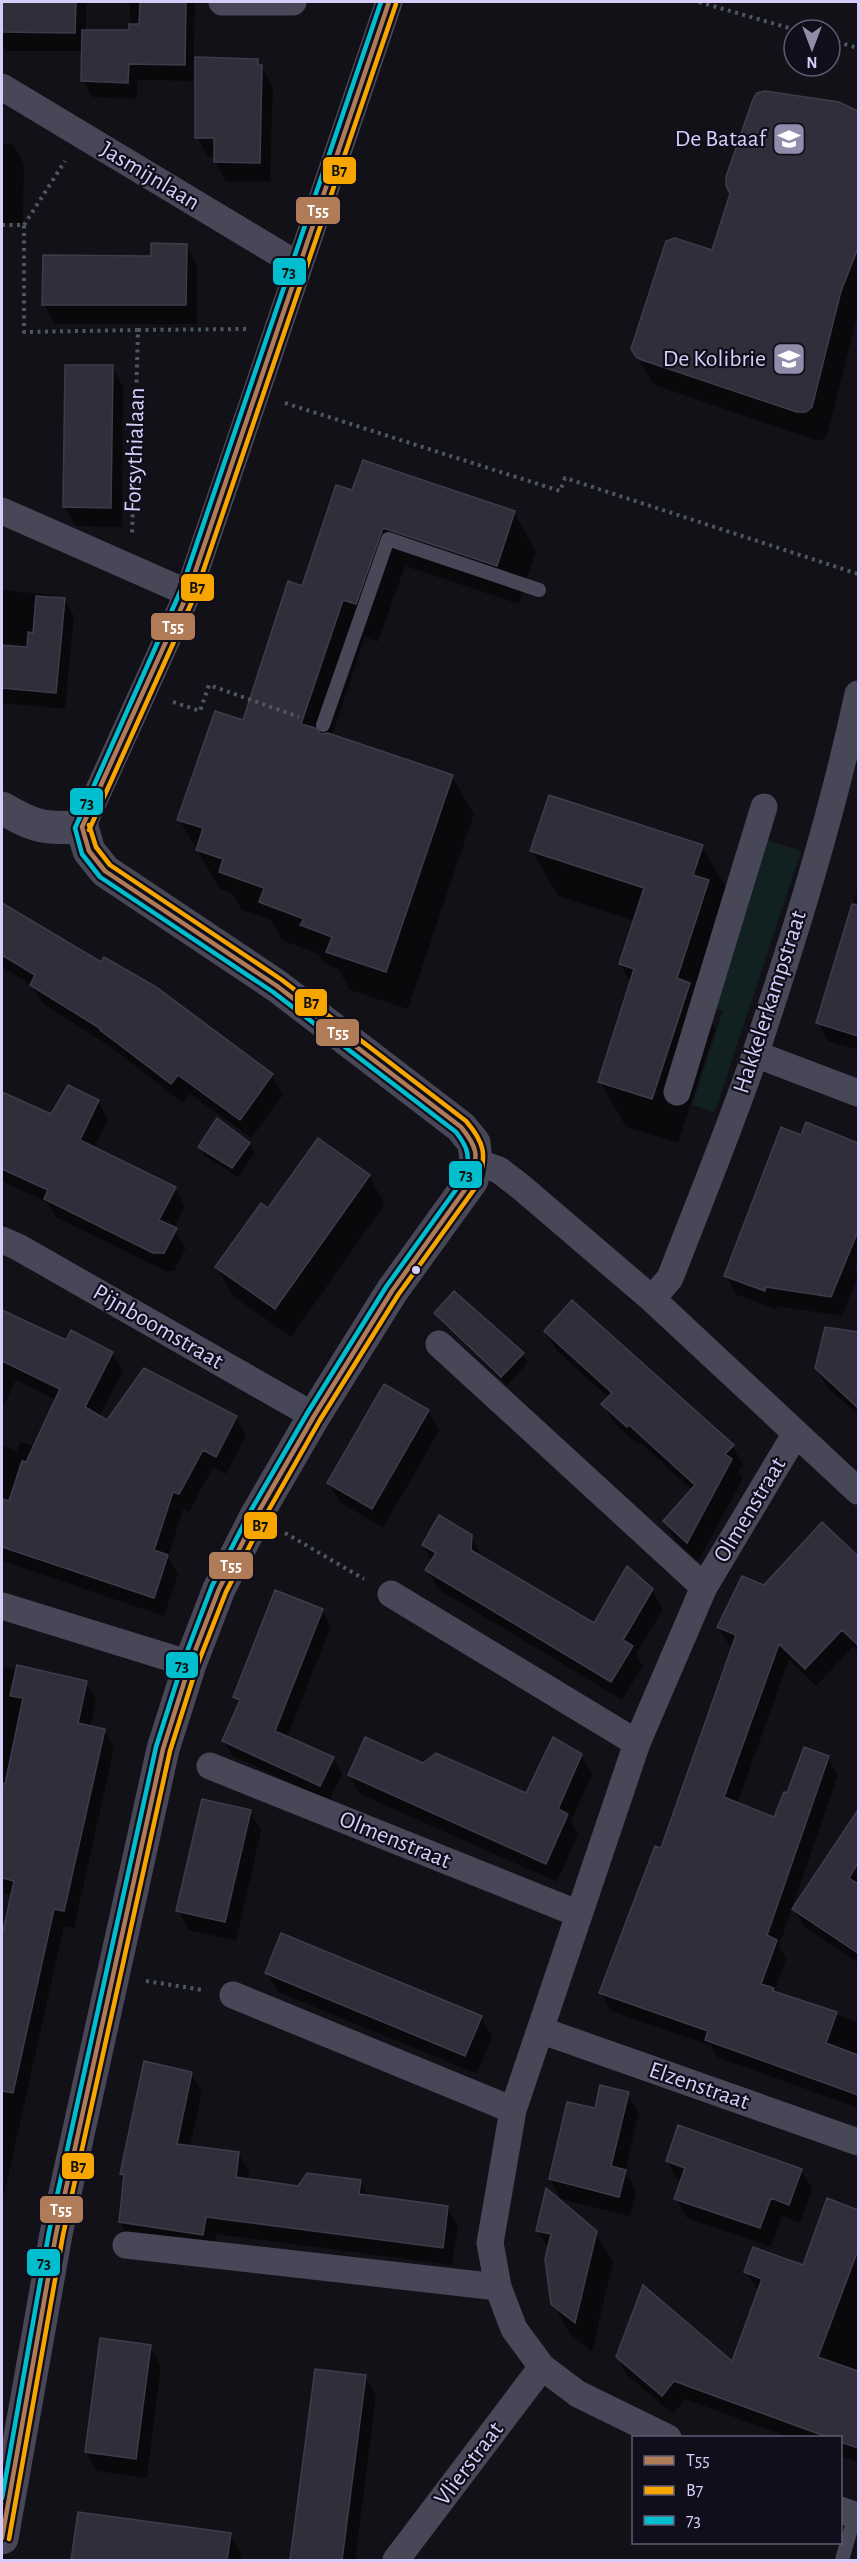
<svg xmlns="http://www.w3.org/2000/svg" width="860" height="2562" viewBox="0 0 860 2562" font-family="'Alegreya Sans',sans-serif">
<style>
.green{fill:#112122}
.shadow{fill:#0007}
.building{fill:#302e3a;stroke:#403b4b;stroke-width:1.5}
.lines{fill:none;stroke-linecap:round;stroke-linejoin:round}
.path{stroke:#4d5762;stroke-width:4;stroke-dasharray:3 4.5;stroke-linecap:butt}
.service{stroke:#484758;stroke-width:14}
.minor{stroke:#484758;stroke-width:27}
.tertiary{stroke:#484758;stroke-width:33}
.bus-1-casing{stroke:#110e1b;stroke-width:9}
.bus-2-casing{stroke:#110e1b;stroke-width:9}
.bus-3-casing{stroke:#110e1b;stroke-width:9}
.bus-1{stroke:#b07c57;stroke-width:4.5}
.bus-2{stroke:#f7a600;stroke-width:4.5}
.bus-3{stroke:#00becd;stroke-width:4.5}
.bus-dot{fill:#d6cef8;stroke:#110e1b;stroke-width:2}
.labels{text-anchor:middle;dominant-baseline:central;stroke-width:4.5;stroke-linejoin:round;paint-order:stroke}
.poi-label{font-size:24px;fill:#d6cef8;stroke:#110e1b;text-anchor:end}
.street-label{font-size:24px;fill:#d6cef8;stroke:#110e1b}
.line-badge{stroke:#110e1b;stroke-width:2}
.badge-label{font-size:16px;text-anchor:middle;font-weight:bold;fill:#fff}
.pale-badge-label{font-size:16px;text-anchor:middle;font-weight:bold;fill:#111}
</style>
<rect width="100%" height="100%" fill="#121118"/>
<path class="green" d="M764,839L801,851L715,1112L692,1105L723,1011L709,1006Z"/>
<path class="shadow" d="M2,2H86V31H130V2H195L193,81L137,80V99L92,97L83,81L84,51H7L2,45Z
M257,60L273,86L270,182L226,181L215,161V157H208L197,137Z
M845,105L858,114V314L827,436L822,440H815L654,385L633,349L713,252Z
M2,144H13L24,164L23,223H2Z
M186,245L197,265V324H55L44,304L152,257Z
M112,367L123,386L122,527L76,526L64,507Z
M353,492L514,513L536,551L519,604L405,566L378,642L365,637L332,736L452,776L474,814L408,1009L350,990L338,969L324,963L318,954L282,940L271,920L242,910L232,893L220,889L179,819L244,722L303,588Z
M2,590L54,595L56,599H64L74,616L65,709L2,703Z
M702,846L728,891L706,1013L715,1029L678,1143L626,1127L600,1082L631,983L620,964L634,921L558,896L532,851Z
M858,885V1050L828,1041L818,1023Z
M2,909L272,1076L283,1095L251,1138L190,1094L183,1103L111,1047L43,1004L32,985L2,967Z
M2,1094L51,1116L98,1101L108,1119L94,1149L175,1188L185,1206L174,1229L186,1248L174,1271H165L56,1217L47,1202L2,1181Z
M249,1144L255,1153L238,1177L205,1156L200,1147Z
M369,1176L385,1204L291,1337L233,1296L217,1267L269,1210Z
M853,1227L858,1237V1259L855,1269L858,1276L842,1316L777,1306L776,1309L737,1295L726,1276Z
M2,1311L66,1342L112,1353L123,1371L99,1417L108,1422L236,1417L246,1435L226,1474L213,1467L189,1512L183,1509L168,1557L178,1574L164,1616L2,1561V1445L17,1451L20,1442L34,1446L57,1400L16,1380L2,1410Z
M435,1313L522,1353L528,1363L507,1385L441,1322Z
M826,1328L858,1334V1415L827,1387L816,1368Z
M545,1332L732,1446L744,1465L738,1471L743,1479L698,1561L676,1541L664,1521L692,1490L641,1443L639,1445L614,1423L603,1404L609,1398L557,1351Z
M428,1411L439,1431L383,1528L340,1502L328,1483Z
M822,1524L858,1557V1652L853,1647L816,1686L789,1660L737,1804L775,1819L788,1795L828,1758L838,1775L779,1946L786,1959L774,1993L858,2022V2108L717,2057L711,2046L611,2011L601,1993L661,1850L733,1647L729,1645L718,1627L764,1587Z
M471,1536L482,1557L595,1625L652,1590L663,1609L636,1654L643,1666L622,1700L438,1589L427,1571L432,1561L423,1545Z
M322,1610L331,1626L287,1738L333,1758L342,1774L329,1801L233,1756L223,1740L239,1705L235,1697Z
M2,1667L86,1683L96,1700L90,1727L104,1731L114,1748L74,1928L64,1926L2,2204V1942L12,1895L2,1893Z
M581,1755L592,1774L571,1822L578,1834L557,1882L360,1794L349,1775L424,1764L527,1795Z
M250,1811L261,1831L236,1941L189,1930L178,1910Z
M858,1813V1963L804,1927L794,1909Z
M267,1973L481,2018L492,2037L477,2074L278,1992Z
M191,2074L202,2092L190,2147L238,2153L249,2171L248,2180L298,2188L360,2181L369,2197L447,2208L458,2226L452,2265L216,2234L213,2252L131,2240L120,2222L125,2180L121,2174Z
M628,2094L639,2113L625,2171L636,2191L630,2216L561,2199L550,2179L596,2110Z
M667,2161L801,2170L812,2189L800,2223L782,2216L771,2247L687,2218L676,2199L682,2181L678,2180Z
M828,2200L858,2211V2462L840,2456V2438H790L685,2399L673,2414L628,2376L617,2357L733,2363L759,2292L746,2272L804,2267Z
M538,2231L595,2232L613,2262L592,2352L570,2334L553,2303L549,2250Z
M150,2347L161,2366L147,2478L97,2471L86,2452Z
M316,2370L365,2376L376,2396L355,2560H292Z
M79,2514L230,2534L241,2554L240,2560H73Z"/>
<path class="building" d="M2,2H76L75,33L2,32Z
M140,2H186L185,65L129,64L128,83L81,81L82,30H129V24H139Z
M195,57L258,59V65H262L260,163L214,162V138H195Z
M765,91L839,102L858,111V248L841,291L812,407L806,412H797L642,360L636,357L631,349L666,241L675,238L712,250L730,194L726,185V177L753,99L757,93Z
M151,243L187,244L186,305H42L43,255L151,256Z
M65,365H113L111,508L63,507Z
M363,460L515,511L497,566L383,528L356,604L343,600L301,724L315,728L321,734L328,733L453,775L386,972L326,952L332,937L300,925L304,919L259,902L264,888L219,872L223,859L196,850L203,828L177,820L215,711L243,720L288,581L302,586L336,485L352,490Z
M36,596L65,598L56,693L2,688V645L27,647L28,632L33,633Z
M549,795L703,845L693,875L709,880L677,978L690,983L652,1099L598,1082L634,969L619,964L644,888L530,851Z
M2,903L101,962L104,957L156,987L273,1074L240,1120L178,1075L171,1084L100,1030L101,1029L30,985L35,975L2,955Z
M852,904L858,905V1036L816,1023Z
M68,1085L99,1100L80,1140L176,1187L159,1220L177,1228L164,1253H153L44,1199L48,1190L2,1169V1092L51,1114Z
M217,1118L250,1143L232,1168L198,1147Z
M806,1122L858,1143V1231L831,1297L766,1287L765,1291L724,1276L781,1127L801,1135Z
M318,1138L370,1175L275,1309L215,1267L261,1203L268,1208Z
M454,1291L524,1353L501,1377L434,1313Z
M572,1300L734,1445L725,1454L732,1459L687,1543L663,1521L695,1485L629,1425L627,1427L601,1404L612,1393L544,1331Z
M2,1310L66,1340L71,1330L113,1352L85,1407L107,1420L144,1368L237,1416L216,1457L203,1450L179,1494L173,1492L154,1550L168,1555L154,1598L2,1547V1499L9,1501L22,1461L26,1462L60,1389L2,1361Z
M825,1327L858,1332V1408L815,1368Z
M384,1384L429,1410L372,1509L327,1483Z
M439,1515L472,1535L471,1550L594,1623L627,1566L653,1589L623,1640L633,1646L611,1682L425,1570L436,1553L422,1545Z
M822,1522L858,1556V1645L842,1630L805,1669L779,1644L724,1797L774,1817L784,1792L787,1793L804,1747L829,1756L767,1935L777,1940L761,1984L774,1988L773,1991L837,2012L826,2043L858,2055V2095L705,2040L708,2031L599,1993L655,1846L661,1848L736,1635L717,1627L742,1576L764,1585Z
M275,1590L323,1609L275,1731L334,1757L320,1786L222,1741L240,1700L233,1697Z
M17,1665L87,1681L78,1723L105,1729L64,1911L54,1909L13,2093L2,2091V1936L14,1881L2,1878V1784H5L23,1698L10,1696Z
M365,1737L423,1763L436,1753L526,1793L553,1737L582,1754L558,1809L568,1814L546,1864L348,1775Z
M202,1799L251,1810L225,1922L176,1911Z
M858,1810V1863L849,1878L858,1884V1953L792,1909Z
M281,1933L482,2016L465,2056L265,1973Z
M144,2061L192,2072L177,2144L239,2152L236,2177L298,2186L307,2173L361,2180L359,2194L448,2206L443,2248L206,2217L203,2235L119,2222L124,2175L120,2174Z
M600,2085L629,2092L611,2166L626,2170L619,2197L549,2179L567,2102L595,2108Z
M678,2125L802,2169L789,2205L771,2198L760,2228L674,2199L685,2168L666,2161Z
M546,2188L597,2231L575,2323L551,2304L545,2259L551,2234L536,2231Z
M827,2198L858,2210V2250L818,2357L858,2371V2448L840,2442V2438H830L674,2381L662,2396L616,2357L643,2285L732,2361L762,2279L744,2272L753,2247L803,2265Z
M100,2338L151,2345L136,2459L85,2452Z
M315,2369L366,2375L342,2560H290Z
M78,2512L231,2533L227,2560H71Z"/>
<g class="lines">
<path class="path" d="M699,2L796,30
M830,40L858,48
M2,225H24V332L138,330L132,536
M24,225L65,161
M138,330L246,329
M285,403L560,491L565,478L858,574
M173,702L200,711L209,685L299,717
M285,1533L364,1579
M146,1981L203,1990"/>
<path class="service" d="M323,725L388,539L539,590
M842,2560L855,2515"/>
<path class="minor" d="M222,2H293
M2,87L298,265
M2,511L188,593
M82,827L188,593L389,2
M755,1054L858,1093
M677,1092L764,807
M476,1162L499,1170L521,1187L652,1299L858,1491
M2,1240L18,1247L314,1416
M652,1299L670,1278C699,1203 730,1128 756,1052C795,934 832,816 858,694
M439,1344L704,1587
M391,1594L637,1743
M2,1606L190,1664
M210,1766L579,1914
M233,1995L513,2110
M540,2030L858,2142
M126,2245L498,2287
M668,2438L578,2394L542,2367L514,2329L498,2287L490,2243L513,2110L637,1743L704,1587L796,1433
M840,2510L858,2516
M396,2560L542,2367"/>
<path class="tertiary" d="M2,808C34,827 44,829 82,827L89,851L105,871L277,986L461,1127L474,1143L476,1162L472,1180L392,1291L314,1416L256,1516L219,1589L190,1664L163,1749L56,2234L2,2538"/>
<defs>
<path id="bus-1" d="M82,827L188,593L389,2
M2,2538L56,2234L163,1749L190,1664L219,1589L256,1516L314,1416L392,1291L472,1180C478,1154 478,1148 461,1127L277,986L105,871L89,851L82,827"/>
<path id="bus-2" d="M89,830L195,595L396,4
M9,2539L63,2235L170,1751L197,1666L226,1592L263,1520L320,1420L398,1295L478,1184C487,1155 485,1143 466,1121L282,980L110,865L96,847L89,825"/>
<path id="bus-3" d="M2,2498L49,2232L156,1747L183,1662L212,1586L250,1512L308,1412L386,1287L465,1177C470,1156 469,1149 456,1132L273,992L100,877L82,854L75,828L181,590L381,2"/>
</defs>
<use href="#bus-1" class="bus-1-casing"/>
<use href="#bus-2" class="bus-2-casing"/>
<use href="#bus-3" class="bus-3-casing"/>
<use href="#bus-1" class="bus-1"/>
<use href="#bus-2" class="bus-2"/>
<use href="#bus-3" class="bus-3"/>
</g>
<defs>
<symbol id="school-square" viewBox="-11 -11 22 22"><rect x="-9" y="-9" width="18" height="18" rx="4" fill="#918caa" stroke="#110e1b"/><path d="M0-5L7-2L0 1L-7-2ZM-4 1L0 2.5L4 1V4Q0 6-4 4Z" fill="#fff"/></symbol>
</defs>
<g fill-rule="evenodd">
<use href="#school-square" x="770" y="120" width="38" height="38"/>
<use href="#school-square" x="770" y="340" width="38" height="38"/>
</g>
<circle class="bus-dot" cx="416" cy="1270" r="5"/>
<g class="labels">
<g class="poi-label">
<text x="766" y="139">De Bataaf</text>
<text x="766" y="359">De Kolibrie</text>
</g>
<g class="street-label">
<text transform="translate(150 176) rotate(31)">Jasmijnlaan</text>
<text transform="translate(135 450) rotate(-88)">Forsythialaan</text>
<text transform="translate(770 1002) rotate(-72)">Hakkelerkampstraat</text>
<text transform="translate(158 1327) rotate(30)">Pijnboomstraat</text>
<text transform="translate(750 1510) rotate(-59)">Olmenstraat</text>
<text transform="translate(395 1840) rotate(22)">Olmenstraat</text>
<text transform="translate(699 2086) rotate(19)">Elzenstraat</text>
<text transform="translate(469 2464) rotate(-53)">Vlierstraat</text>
</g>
</g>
<g class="line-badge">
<rect x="322" y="156" width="35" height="29" rx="6" fill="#f7a600"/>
<rect x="295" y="196" width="46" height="29" rx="6" fill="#b07c57"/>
<rect x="272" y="257" width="35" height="29" rx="6" fill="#00becd"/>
<rect x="180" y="573" width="35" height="29" rx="6" fill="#f7a600"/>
<rect x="150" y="612" width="46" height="29" rx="6" fill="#b07c57"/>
<rect x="69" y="787" width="35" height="29" rx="6" fill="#00becd"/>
<rect x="294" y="988" width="34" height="29" rx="6" fill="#f7a600"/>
<rect x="315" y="1018" width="45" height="29" rx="6" fill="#b07c57"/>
<rect x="448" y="1160" width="35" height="29" rx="6" fill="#00becd"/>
<rect x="243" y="1511" width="35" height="29" rx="6" fill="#f7a600"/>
<rect x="208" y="1551" width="46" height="29" rx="6" fill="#b07c57"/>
<rect x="165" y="1651" width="34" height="28" rx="6" fill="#00becd"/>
<rect x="61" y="2152" width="34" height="28" rx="6" fill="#f7a600"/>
<rect x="39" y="2195" width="45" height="29" rx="6" fill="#b07c57"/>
<rect x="26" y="2248" width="35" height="29" rx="6" fill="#00becd"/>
</g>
<g class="badge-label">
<text x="318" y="216">T55</text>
<text x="173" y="632">T55</text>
<text x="338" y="1038">T55</text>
<text x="231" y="1571">T55</text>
<text x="61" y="2215">T55</text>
</g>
<g class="pale-badge-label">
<text x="339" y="176">B7</text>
<text x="289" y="277">73</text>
<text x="197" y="593">B7</text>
<text x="87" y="808">73</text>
<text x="311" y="1008">B7</text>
<text x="466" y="1180">73</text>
<text x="260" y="1531">B7</text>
<text x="182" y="1671">73</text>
<text x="78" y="2172">B7</text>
<text x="44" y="2268">73</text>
</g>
<rect width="860" height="2562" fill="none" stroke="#d6cef8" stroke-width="6"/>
<rect x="632" y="2436" width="210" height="108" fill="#110e1b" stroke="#605b73" stroke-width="1.5"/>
<rect x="644" y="2456" width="30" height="9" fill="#b07c57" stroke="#605b73" stroke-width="1.5"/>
<text x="686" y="2466" font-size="18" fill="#d6cef8">T55</text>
<rect x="644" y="2486" width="30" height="9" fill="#f7a600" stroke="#605b73" stroke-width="1.5"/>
<text x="686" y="2496" font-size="18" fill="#d6cef8">B7</text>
<rect x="644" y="2516" width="30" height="9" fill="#00becd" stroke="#605b73" stroke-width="1.5"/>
<text x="686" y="2526" font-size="18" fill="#d6cef8">73</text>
<g transform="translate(812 48) rotate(180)"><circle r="28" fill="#110e1b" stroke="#605b73" stroke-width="1.5"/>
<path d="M0-4.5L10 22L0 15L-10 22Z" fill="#918caa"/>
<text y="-9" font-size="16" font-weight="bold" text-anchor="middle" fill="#d6cef8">N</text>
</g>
</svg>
